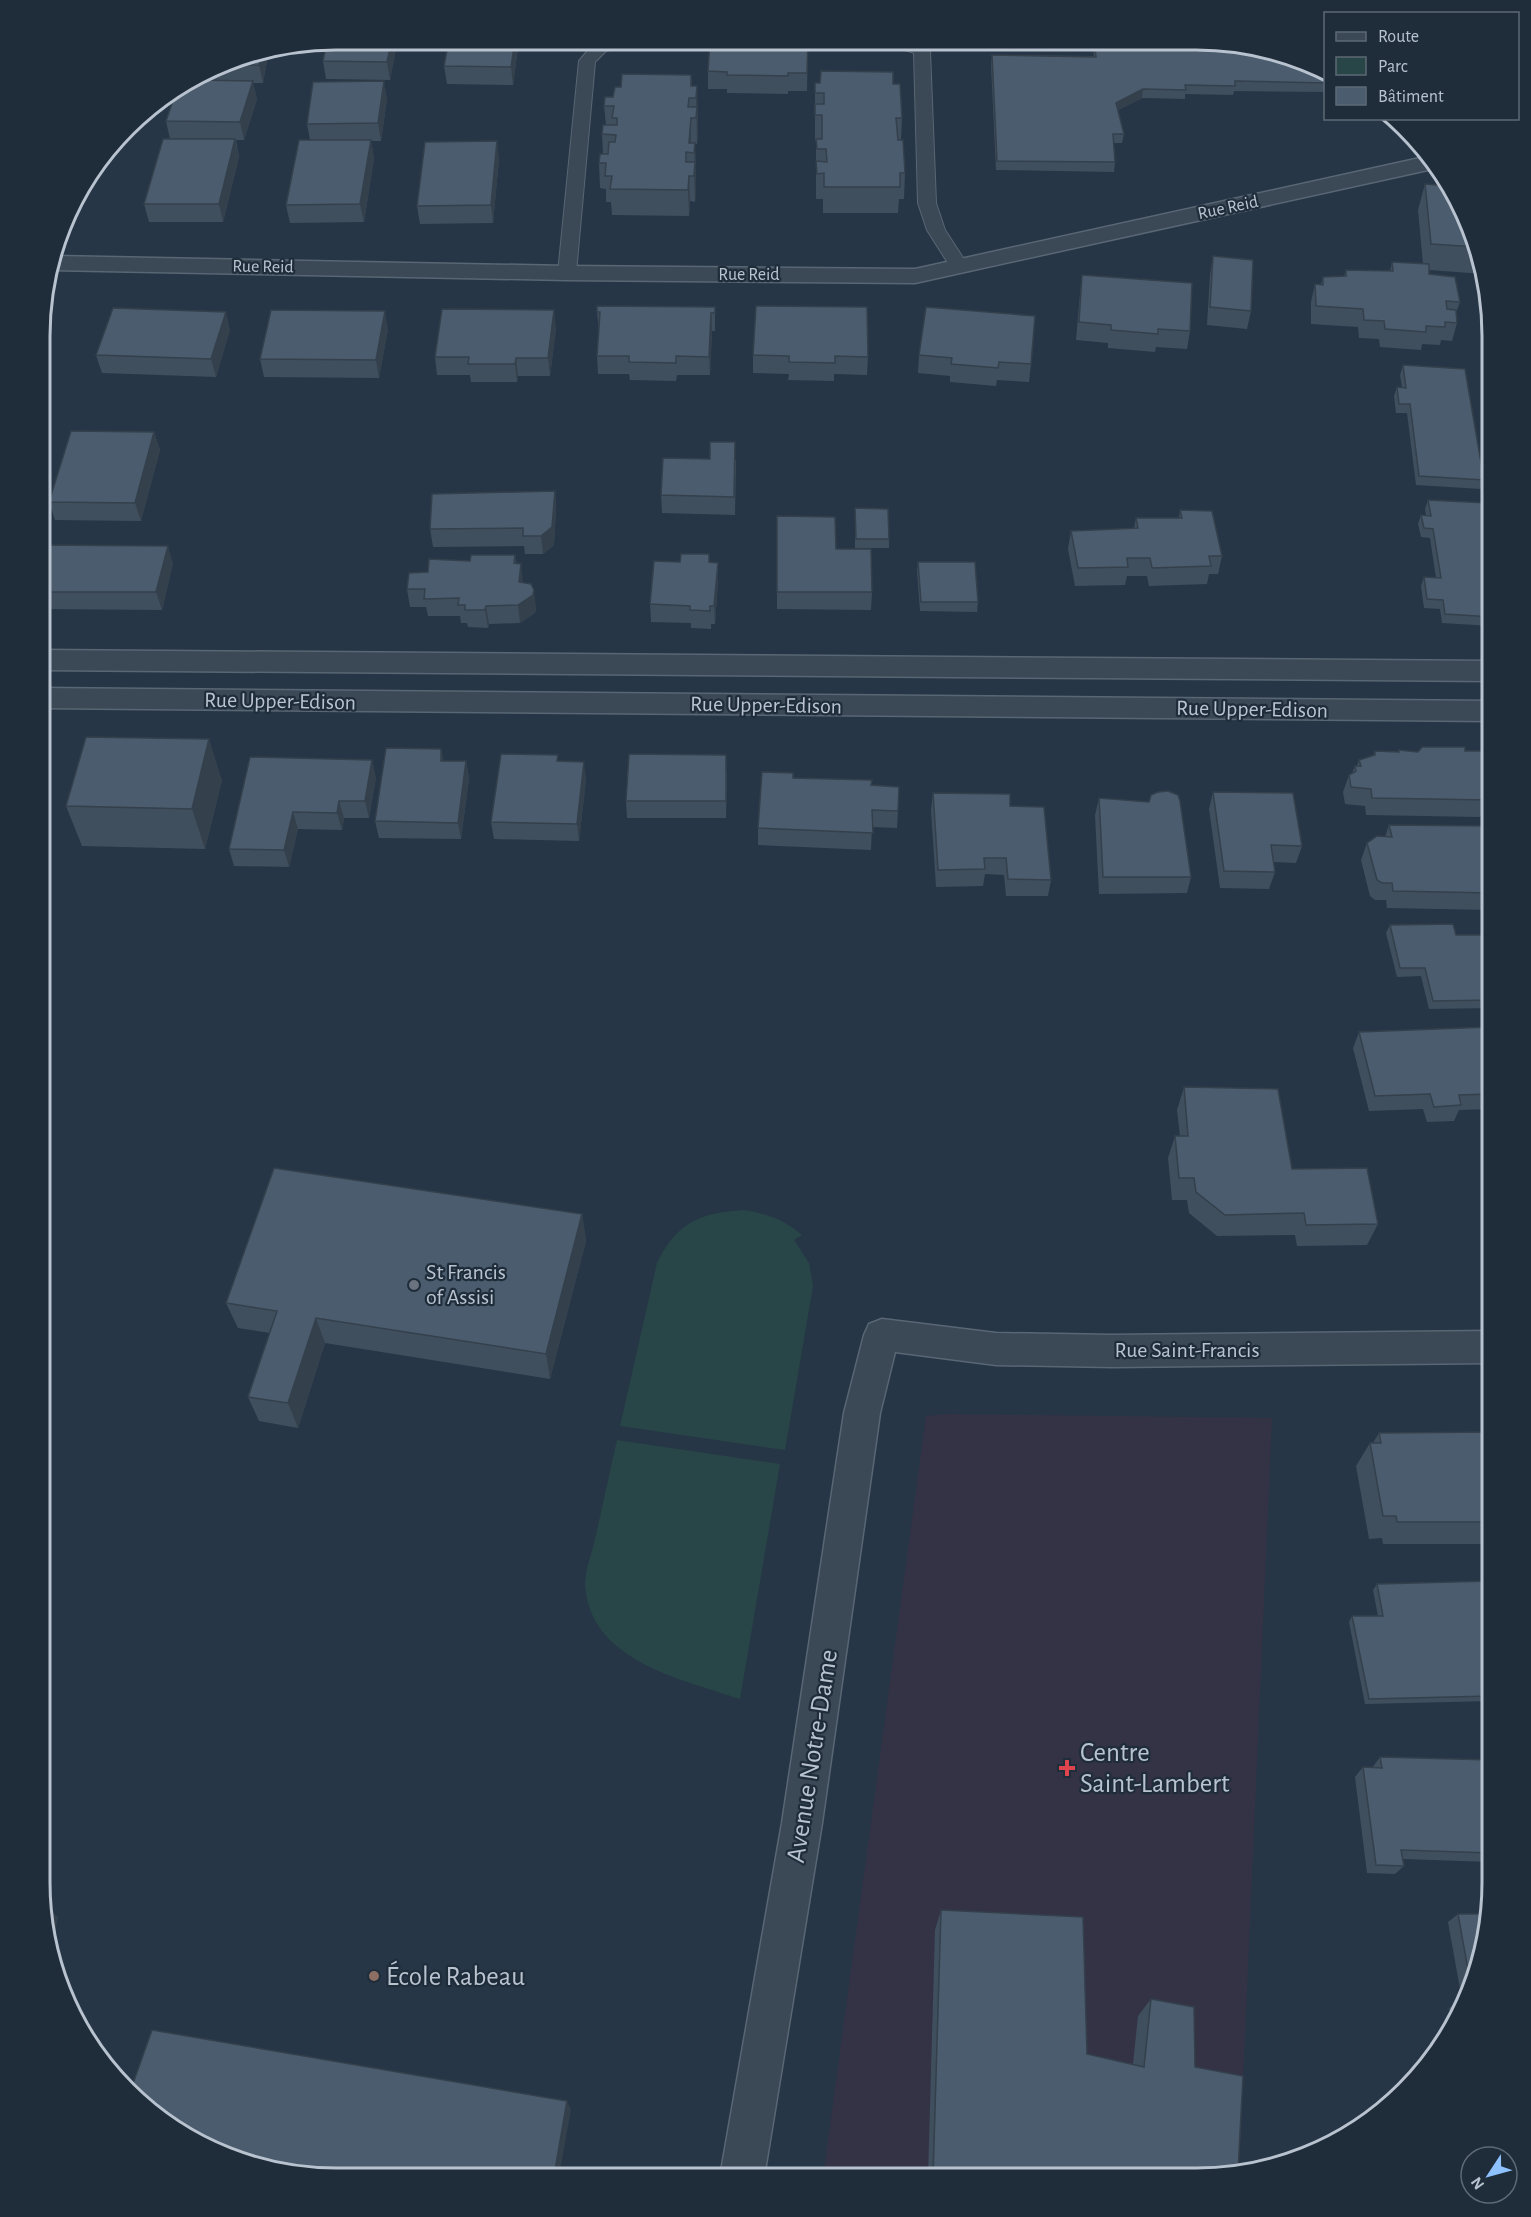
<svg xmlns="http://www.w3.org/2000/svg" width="1531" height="2217" viewBox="0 0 1531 2217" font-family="'Alegreya Sans',sans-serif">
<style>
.medical{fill:#343346}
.green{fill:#284647}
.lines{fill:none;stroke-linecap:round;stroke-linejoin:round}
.service-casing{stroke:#596673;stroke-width:2}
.minor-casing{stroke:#596673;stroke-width:3}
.service{fill:#3b4856;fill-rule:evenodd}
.minor{fill:#3b4856;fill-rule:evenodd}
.wall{fill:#404f5e}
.shaded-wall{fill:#34404c}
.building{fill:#4a5c6d;stroke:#34404c;stroke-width:1.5}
.worship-dot{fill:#6b7280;stroke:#1f2d3b;stroke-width:2}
.health-dot{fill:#e0444e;stroke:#1f2d3b;stroke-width:2}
.education-dot{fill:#8d6e63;stroke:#1f2d3b;stroke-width:2}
.labels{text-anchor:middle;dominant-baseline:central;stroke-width:4.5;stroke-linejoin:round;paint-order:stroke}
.far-street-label{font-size:18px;fill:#b9c3cf;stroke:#1f2d3b}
.street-label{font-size:22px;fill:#b9c3cf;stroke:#1f2d3b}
.poi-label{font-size:22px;fill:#b9c3cf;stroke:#1f2d3b;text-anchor:start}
.near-poi-label{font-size:27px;fill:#b9c3cf;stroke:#1f2d3b;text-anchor:start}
.near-street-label{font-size:27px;fill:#b9c3cf;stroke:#1f2d3b}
.rim{fill:none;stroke:#b9c3cf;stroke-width:3}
</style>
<rect width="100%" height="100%" fill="#263646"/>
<path class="medical" d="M946,1414L1272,1418L1239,2172L1195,2178L823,2177L926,1416Z"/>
<path class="green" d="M744,1210C768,1214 784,1220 802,1235L794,1240L809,1263L813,1286L785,1450L620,1426L657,1263C677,1222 700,1213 744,1210Z
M617,1440L780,1464L740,1699C681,1679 589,1661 585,1584C585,1571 591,1556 594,1543C602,1509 609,1475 617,1440Z"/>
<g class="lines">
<defs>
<path id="service" d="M607,40H632L630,44L606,51L595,62L576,273L574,277H560L558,273L579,61L594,43Z
M855,41H914L930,51L936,203L945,230L969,267L967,271H953L927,230L918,203L914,53C898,45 863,50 855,41Z"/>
<path id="minor" d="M1429,156L1437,168L915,283L567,280L51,270L55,256L567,266L915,269Z
M41,650L1492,661V681L41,670Z
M41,688L1492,701V721L41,708Z
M882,1319L996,1333L1113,1335L1492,1331V1363L1113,1367L996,1365L895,1352L880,1413L822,1823L764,2177H720L782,1823L844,1413L864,1335L869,1324Z"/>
</defs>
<use href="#service" class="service-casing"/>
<use href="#minor" class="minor-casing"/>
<use href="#service" class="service"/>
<use href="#minor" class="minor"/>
</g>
<path class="wall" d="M336,39H398L390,80L326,79L323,61Z
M449,39L519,40L513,85L447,84L444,66Z
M808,40L807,91H788V94L727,93V89H708V71Z
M1092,41L1234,42L1326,71V92L1234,91L1233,95L1185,94V99L1142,98L1118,110L1124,134L1122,143H1114L1115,162L1114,172L996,170L991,65L992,55L1094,56Z
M269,50L263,83H253L257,99L244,140H236L239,157L223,222H149L144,204L170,139L166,121L176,92L240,55Z
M691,75L692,86H697L698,133L697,144H695L696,188L695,202L690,201L689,216L612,215L611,202H606V189L600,188L599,163L603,154L602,134L606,125L604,106L613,97L621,87Z
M815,83L893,84L902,118L901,140L905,173L904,199H899L898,213H823V199H816V141H815Z
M387,99L381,141H371L374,158L364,222L290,223L286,205L310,140L307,124Z
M499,159L493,223L420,224L417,206Z
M1425,184L1462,205L1482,259L1484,274L1429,270V274L1460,302L1456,313L1457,323L1452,341L1441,340L1440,345L1422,344L1421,350L1380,347L1379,339L1359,338L1358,327L1311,324V302L1315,284H1321L1323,277L1344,276L1346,270L1390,271L1392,262L1423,264L1418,210Z
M1213,256L1251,311L1247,329L1207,325L1210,275Z
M1082,275L1190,331L1187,349L1156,347L1155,352L1108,348V343L1076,340L1080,293Z
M715,307V331H712L710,375H677L676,381L630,380L629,374H598L597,356L599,330L597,312Z
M556,328L550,376H518L517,382H471L470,375H437L435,357Z
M388,329L379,378L264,377L260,359Z
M230,330L216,377L102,373L96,355Z
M753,355L868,357L867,375L834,374V381L788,380L789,374L753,373Z
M919,355L1031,364L1029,382L997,380L996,386L950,382V376L918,373Z
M1403,365L1484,480L1481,489L1416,485L1407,413H1396L1394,396L1397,387H1402L1400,375Z
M154,432L160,450L141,521L55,520L49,502Z
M736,460L735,515L662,513L661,495Z
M555,491L556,509L554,545L543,554H525L524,546L433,547L430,529Z
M1428,500L1492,526V626L1442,623L1440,609L1424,608L1421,586L1424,577L1436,578L1430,538L1421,537L1418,524L1421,515H1426L1425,509Z
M855,508L889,539V548H855Z
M1180,510L1222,556L1218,574H1209L1207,584L1149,586L1147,576H1127L1125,585L1075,586L1068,549L1071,531L1134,528L1136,518H1179Z
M777,516L836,549L872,592L871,610L777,609Z
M41,545L173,563L162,610L41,609Z
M515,555L516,563L523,583L536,607L535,613L520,623L489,624L488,628L468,627L467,623H461L460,616H428L426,607H410L407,589L428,572L470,561Z
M918,562L978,602L977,612L920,611L917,571Z
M710,563H718V581L715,624H711V629L691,628V623L651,622L650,604Z
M1399,750L1418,752L1465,751L1492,782V787L1487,798V800L1480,817L1366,815L1365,806L1345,804L1343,792L1349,775L1352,773L1355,766H1357L1359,760L1373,756L1375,751L1398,752Z
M558,755V761L586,779L579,841L494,839L491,822Z
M250,757L376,777L369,818H344L342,830L298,829L289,867L234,866L229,849Z
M444,761H466L469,778L461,839L379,838L375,821Z
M727,772L726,818H627L626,801Z
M793,778L871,785L898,811L897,828L872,827L871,850L758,845V828Z
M222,780L205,849L82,846L66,806Z
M1213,792L1302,846L1296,863L1273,862L1275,872L1269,889L1220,888L1209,809Z
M933,793L1010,806L1051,880L1048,896H1006L1004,875L985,874L983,886L936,887L931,810Z
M1099,798L1149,802L1191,877L1187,893L1099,894L1095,815Z
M1389,825L1492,826V910L1387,908L1386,900H1375L1370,896L1361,860L1367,843L1385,837Z
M1390,925L1456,935H1492V1008L1429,1009L1421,976L1397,977L1386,933Z
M1359,1032L1492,1038V1109L1459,1110L1454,1121L1427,1122L1423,1109L1369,1111L1353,1048Z
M1184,1087L1292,1169L1378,1224L1367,1245L1297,1246L1295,1235L1217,1236L1189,1213L1187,1200H1172L1168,1158L1175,1136H1180L1177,1110Z
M582,1214L586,1241L550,1379L325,1343L298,1428L259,1421L248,1397L270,1333L238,1328L226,1303Z
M1492,1432L1491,1544H1383L1382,1538L1369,1539L1356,1466L1370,1443H1373L1379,1433Z
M1491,1581V1701L1365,1704L1349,1622L1352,1616H1378L1373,1590L1377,1584Z
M1380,1757L1491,1760V1862L1403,1859L1404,1866L1395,1874L1367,1873L1355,1777L1363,1767L1372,1768Z
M941,1910L1087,2054L1133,2064L1138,2016L1151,1999L1195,2067V2178L928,2177L935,1930Z
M1458,1914L1476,1977L1452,2025L1449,2008L1459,2001L1462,2000L1448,1922Z"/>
<path class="shaded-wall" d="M392,39H398L390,80L387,62Z
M515,40H519L513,85L511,67Z
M269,50L263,83L259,65L262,51Z
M253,81L257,99L244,140L240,122Z
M384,81L387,99L381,141L378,123Z
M697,86L698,133L697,144L696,98Z
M1143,89L1142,98L1114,112L1116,103Z
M691,118V144L689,143Z
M235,139L239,157L223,222L219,204Z
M371,140L374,158L364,222L360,204Z
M497,141L499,159L493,223L491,205Z
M695,143L696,188L695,202L694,176Z
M689,176L690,201L689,216L688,190Z
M554,310L556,328L550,376L548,358Z
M385,311L388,329L379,378L376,360Z
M226,312L230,330L216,377L211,359Z
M711,313L712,331L710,375L709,357Z
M516,358L518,376L517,382L515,364Z
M154,432L160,450L141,521L135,503Z
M555,491L556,509L554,545L543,554L541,536Z
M168,546L173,563L162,610L156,592Z
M718,563V581L715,624L714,606Z
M521,564L523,582L521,600L519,582Z
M534,590L536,607L535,613L520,623L518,605Z
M486,606L489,624L488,628L485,610Z
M209,739L222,780L205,849L192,809Z
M441,749L445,766L441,761Z
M372,760L376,777L369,818L365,801Z
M466,761L469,778L461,839L458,823Z
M584,762L586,779L579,841L577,824Z
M339,801L344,818L342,830L337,813Z
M293,812L298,829L289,867L284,850Z
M582,1214L586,1241L550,1379L546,1354Z
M316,1318L325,1343L298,1428L288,1403Z
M43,1905L58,1917L51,1958L45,1939L42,1913Z
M567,2101L571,2110L559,2176H554Z"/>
<path class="building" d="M336,39H392L387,62L323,61L327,40Z
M449,39L515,40L511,67L444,66Z
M710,40H808L807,73H788V76L727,75V72L708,71Z
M1094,41L1234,42L1308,61L1326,71V83L1235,81V86L1185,85L1186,90L1143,89L1116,103L1124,134H1113L1115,162L997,161L992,55L1096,57Z
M262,51L259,65L221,66L240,55Z
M821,71L893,72V84H900L902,118H896L898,140H903L905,173H900V187H824V173L817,174L816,161L827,162L826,149H817L816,139H822V115H815V104H824V93H815V83H820Z
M622,74L691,75V86H697L696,98H689L688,107H697L696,118H691L689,143H695L694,153L686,152V162H695L694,176H689L688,190L610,189L612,176H605L606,163H599L600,154H608L609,142H615L616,135L602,134L603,125H617V118H612L614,106H604L605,97H613L615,87H621Z
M196,80L253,81L240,122L166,121L176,92Z
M384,81L378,123L307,124L313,82Z
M163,139H235L219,204H144Z
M299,140H371L360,204L286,205Z
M497,141L491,205L417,206L425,142Z
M1425,184L1449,186L1462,205L1477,247L1431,244Z
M1213,256L1253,260L1251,311L1210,307Z
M1392,262L1429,264V274L1455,277L1460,302L1446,301L1447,309L1456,310L1457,323L1445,322V327L1426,326V332L1385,329L1384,321L1364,320L1363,309L1316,306L1315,284L1323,285V277L1346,276V270L1393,271Z
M1082,275L1192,283L1190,331L1158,329V334L1111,330V325L1079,322Z
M597,306L715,307V313H711L709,357L676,356V363L629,362V356H597L600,312H597Z
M756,306L867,307L868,357L835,356V363L789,362V356L753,355Z
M926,307L1035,316L1031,364L999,362L998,368L951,364L952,358L919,355Z
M113,308L226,312L211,359L96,355Z
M442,309L554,310L548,358H516L515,364H468L469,357H435Z
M271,310L385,311L376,360L260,359Z
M1403,365L1465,369L1484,480L1419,476L1410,404H1399L1397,387L1406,388Z
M71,431L154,432L135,503L49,502Z
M710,442H735L734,497L661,495L663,458L710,459Z
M555,491L552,527L541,536H523V528L430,529L432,494Z
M1428,500L1488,503L1492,526V617L1445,614L1443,600L1427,599L1424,577L1441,578L1433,529L1424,528L1421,515L1431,516Z
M855,508L888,509L889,539H856Z
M1180,510L1212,511L1222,556H1209L1211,566L1152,568L1150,558H1127L1128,567L1078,568L1071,531L1138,528L1136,518H1182Z
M777,516L835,517L836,549H871L872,592H777Z
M41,545L168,546L156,592H41Z
M681,554H709V562L718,563L714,606H710V611L690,610V606L650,604L654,561L680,562Z
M471,555H515L514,563L521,564L519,582L531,584L534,590L533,595L518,605L486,606L485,610H465V605H458L459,598L424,599L425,589H407L409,573L428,572L429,559L470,561Z
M918,562H975L978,602H921Z
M86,737L209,739L192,809L66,806Z
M1422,747H1465V751H1485L1492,782V785L1484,784L1487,800L1372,798L1371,789L1351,787L1349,775L1356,771L1355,766H1361L1359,760L1375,755V751L1399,752V750L1418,752Z
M386,748L441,749V761H466L458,823L375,821Z
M501,754L558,755L557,761L584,762L577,824L491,822Z
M629,754L726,755V801H626Z
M250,757L372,760L365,801H339L337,813L293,812L284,850L229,849Z
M762,772L793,773V778L872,780L871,785L899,787L898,811L872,810L873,833L758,828Z
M1168,791L1178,795L1180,801L1191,877H1103L1099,798L1149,802L1151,795L1158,792Z
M1213,792L1293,793L1302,846L1271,845L1275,872L1224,871Z
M933,793L1010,794V806L1044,807L1051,880L1008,879L1006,858H984L985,869L938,870Z
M1389,825L1492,826V893L1393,891L1392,883H1382L1377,880L1367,843L1377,836L1392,837Z
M1453,924L1456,935H1492V1000L1433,1001L1425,968H1400L1390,925Z
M1489,1027L1492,1038V1094L1459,1095L1461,1105L1434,1107L1430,1094L1375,1096L1359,1032Z
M1184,1087L1278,1089L1292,1169L1367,1168L1378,1224L1306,1225L1304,1213L1225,1215L1196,1192L1194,1178H1179L1175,1136H1188Z
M274,1168L582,1214L546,1354L316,1318L288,1403L248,1397L277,1311L226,1303Z
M1492,1432L1491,1522H1397L1396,1516H1383L1370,1443H1381L1379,1433Z
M1491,1581V1696L1369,1699L1352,1616H1383L1377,1584Z
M1380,1757L1491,1760V1853L1401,1850L1404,1866L1376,1865L1363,1767L1382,1768Z
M941,1910L1083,1917L1087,2054L1144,2067L1151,1999L1194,2007L1195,2067L1243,2076L1238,2172L1195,2178L933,2177Z
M1458,1914H1489L1476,1977L1471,1987Z
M1464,2000L1460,2009L1459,2001Z
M152,2030L567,2101L554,2176L297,2175L223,2156L171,2128L130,2092Z"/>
<circle class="worship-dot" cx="414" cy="1285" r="6"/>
<path class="health-dot" d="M1064 1759h6v6h6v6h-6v6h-6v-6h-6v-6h6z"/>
<circle class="education-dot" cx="374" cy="1976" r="6"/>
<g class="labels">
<g class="far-street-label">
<text transform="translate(1228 208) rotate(-12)">Rue Reid</text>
<text transform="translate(263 267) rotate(1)">Rue Reid</text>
<text x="749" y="275">Rue Reid</text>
</g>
<g class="street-label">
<text transform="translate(280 701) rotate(1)">Rue Upper-Edison</text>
<text transform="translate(766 705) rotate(1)">Rue Upper-Edison</text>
<text transform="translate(1252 709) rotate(1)">Rue Upper-Edison</text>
<text x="1187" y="1350">Rue Saint-Francis</text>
</g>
<g class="poi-label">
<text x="426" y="1272">St Francis<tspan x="426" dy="25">of Assisi</tspan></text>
</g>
<g class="near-poi-label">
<text x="1080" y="1752">Centre<tspan x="1080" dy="31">Saint-Lambert</tspan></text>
<text x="386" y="1976">École Rabeau</text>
</g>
<g class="near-street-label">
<text transform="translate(812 1756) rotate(-81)">Avenue Notre-Dame</text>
</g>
</g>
<path d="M0 0H1531V2217H0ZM336 50H1196A286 286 0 0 1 1482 336V1882A286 286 0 0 1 1196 2168H336A286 286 0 0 1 50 1882V336A286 286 0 0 1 336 50Z" fill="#1f2d3b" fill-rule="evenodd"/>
<path class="rim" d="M336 50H1196A286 286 0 0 1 1482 336V1882A286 286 0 0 1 1196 2168H336A286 286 0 0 1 50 1882V336A286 286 0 0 1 336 50Z"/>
<rect x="1324" y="12" width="195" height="108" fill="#1f2d3b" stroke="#5d6976" stroke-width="1.5"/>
<rect x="1336" y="32" width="30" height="9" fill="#3b4856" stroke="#5d6976" stroke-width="1.5"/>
<text x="1378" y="42" font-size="18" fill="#b9c3cf">Route</text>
<rect x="1336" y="57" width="30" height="18" fill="#284647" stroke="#5d6976" stroke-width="1.5"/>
<text x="1378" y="72" font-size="18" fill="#b9c3cf">Parc</text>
<rect x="1336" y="87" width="30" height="18" fill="#4a5c6d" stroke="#5d6976" stroke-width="1.5"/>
<text x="1378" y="102" font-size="18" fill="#b9c3cf">Bâtiment</text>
<g transform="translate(1489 2175) rotate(234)"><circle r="28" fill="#1f2d3b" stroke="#5d6976" stroke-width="1.5"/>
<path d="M0-4.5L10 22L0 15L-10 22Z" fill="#8dc2ff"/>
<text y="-9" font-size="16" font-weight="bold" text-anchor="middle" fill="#b9c3cf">N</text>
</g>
</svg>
